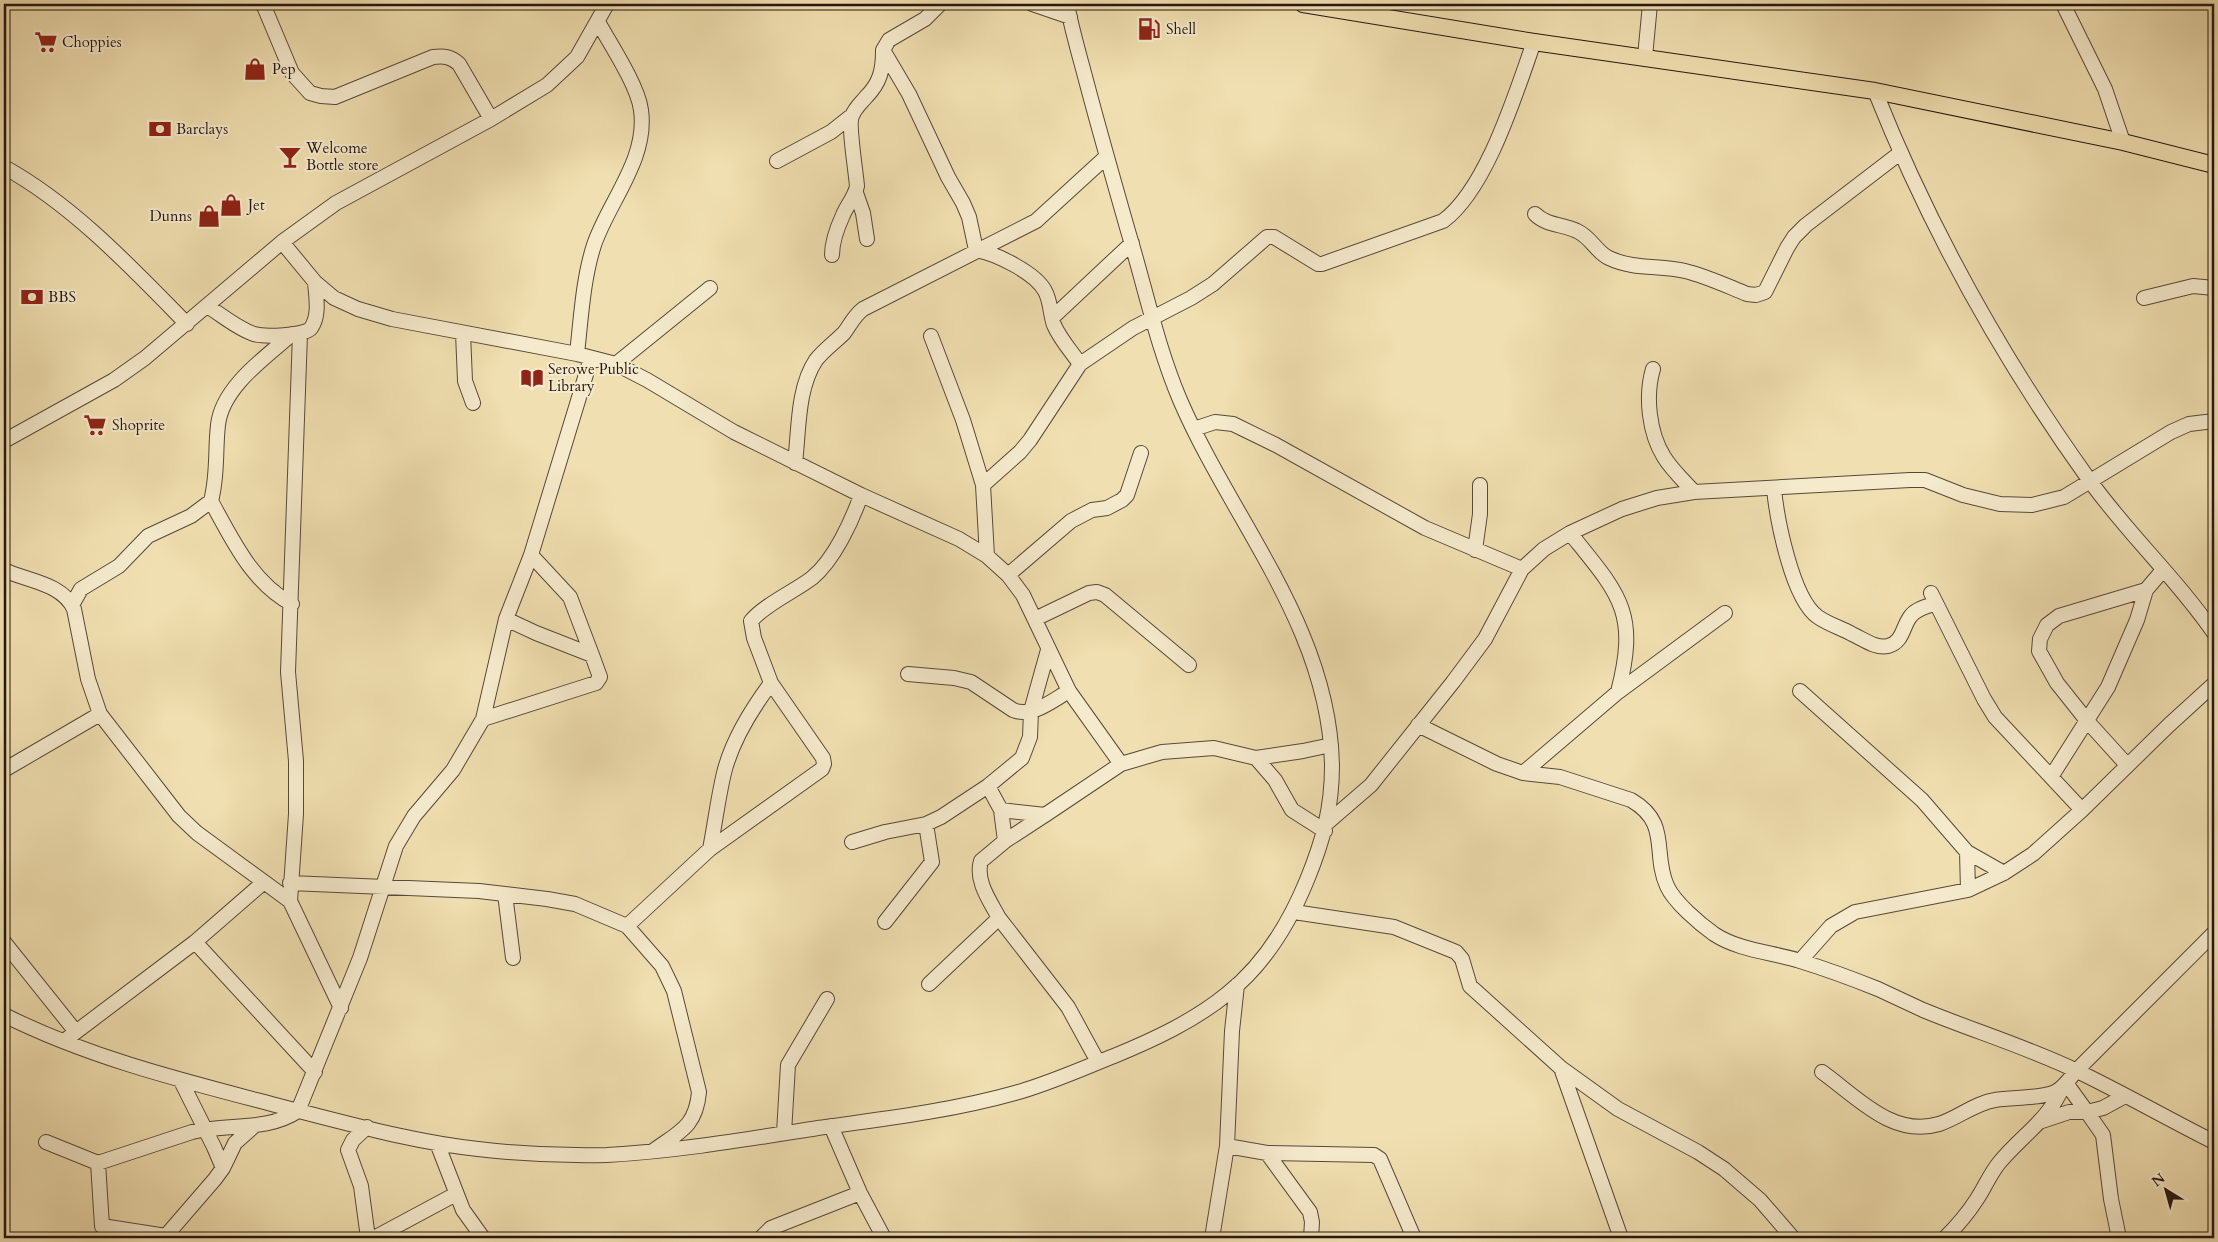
<svg xmlns="http://www.w3.org/2000/svg" width="2218" height="1242" viewBox="0 0 2218 1242" font-family="Cardo,serif">
<style>
.lines{fill:none;stroke-linecap:round;stroke-linejoin:round}
.minor-casing{stroke:#574939;stroke-width:16}
.major-casing{stroke:#241711;stroke-width:18}
.minor{stroke:#f5eacc;stroke-width:14}
.major{stroke:#f0dfb0;stroke-width:16}
.labels{text-anchor:middle;dominant-baseline:central;stroke-width:4;stroke-linejoin:round;paint-order:stroke}
.poi-label{font-size:15px;fill:#241711;stroke:#f5eacc;text-anchor:start}
</style>
<rect width="100%" height="100%" fill="#f0dfb0"/>
<filter id="stains"><feTurbulence type="fractalNoise" baseFrequency=".004" numOctaves="4"/><feColorMatrix values="0 0 0 0 .2 0 0 0 0 .09 0 0 0 0 .02 0 0 0 .5 -.17"/></filter>
<radialGradient id="worn" r=".72"><stop offset=".6" stop-color="#630" stop-opacity="0"/><stop offset="1" stop-color="#630" stop-opacity=".3"/></radialGradient>
<g class="lines">
<defs>
<path id="minor" d="M263,4L292,73L310,93L321,96L335,97L433,57C444,56 450,56 459,64L491,119
M940,4L925,19L889,40L883,50L909,94L948,177L963,203L969,217L976,250
M1032,4L1070,17
M2063,4L2105,89L2123,142
M1645,57L1650,4
M1875,91C1930,229 2003,360 2090,481C2128,534 2177,579 2214,633
M777,161L831,132L850,117
M4,167C73,205 132,268 187,324
M856,193L863,213L867,239
M1535,214C1547,226 1563,224 1577,231C1591,237 1597,253 1609,258C1634,270 1660,265 1685,271C1706,276 1727,286 1747,294L1756,295L1765,292L1787,248L1794,237L1806,225L1900,153
M282,242L315,282L334,298L358,309L392,319L577,354L616,364L647,380L734,432L861,495L959,539L987,556L1008,575L1023,595L1069,691L1121,764
M976,250C995,253 1036,273 1045,291C1051,302 1050,314 1054,325C1060,339 1071,351 1080,364
M832,255C832,241 837,228 843,215C847,205 855,197 857,186C856,173 848,124 852,116C855,108 861,103 866,97C880,83 883,70 883,51
M2144,298L2193,286L2214,288
M207,306C222,315 238,329 254,334C264,337 305,336 311,328C320,315 316,297 315,282
M1052,318L1132,243
M463,333L465,381L473,403
M300,334L288,672L296,761V814L290,901L341,1008
M931,336L963,420L983,485
M577,354C581,318 583,279 594,245C609,201 648,159 641,110C638,86 611,45 598,22
M616,364L710,288
M1653,369C1645,396 1649,433 1664,457C1672,470 1684,481 1694,492
M1194,429L1215,422L1233,424L1276,445L1425,528L1522,569
M4,441L114,380L145,358L282,242L336,203L491,119L547,85L577,57L607,4
M795,463C799,431 797,388 816,360C824,350 835,342 844,333C851,324 853,317 863,309L1036,221L1106,157
M1774,489C1777,519 1792,599 1818,617C1828,624 1841,628 1852,634C1863,639 1876,649 1888,646C1903,642 1902,628 1910,617C1915,609 1928,606 1936,603
M211,501C232,539 252,583 292,604
M1570,533C1619,594 1639,611 1618,692
M1475,550L1480,514V485
M531,555L570,597L592,655
M987,556L983,485L1020,452L1030,440L1080,364L1133,328L1191,298L1213,284L1267,237H1274L1318,264H1322L1443,221C1487,189 1516,92 1534,42
M4,570C27,581 62,583 74,609L88,679L100,714L179,816L197,833L290,901
M1008,575L1071,521L1092,510L1107,508L1122,500L1127,495L1141,453
M1931,593L1984,699L1995,717L2082,810
M72,605L81,589L119,566L148,536L191,516L211,501C218,475 215,451 218,425C222,387 266,357 292,334
M1035,619L1089,593L1097,592L1105,595L1189,665
M908,674L954,678L971,682L1013,710C1032,718 1053,700 1069,691
M1800,691L1922,800L1967,852L2004,873
M483,719L596,683L600,677L592,655L536,633L506,619
M1418,725L1497,764L1523,773L1560,777L1631,800C1671,823 1652,853 1667,886C1674,902 1700,924 1714,934C1740,951 1772,952 1800,961C1826,969 1853,979 1878,989C1893,996 1908,1003 1923,1010C1974,1031 2027,1047 2077,1071C2123,1093 2168,1119 2214,1142
M1256,758L1275,780L1292,810L1325,831
M2127,765L2088,722L2057,683L2039,651L2040,639L2047,625L2059,616L2146,590
M4,770L100,714
M1523,773L1618,692L1725,613
M2051,777L2108,687L2137,620L2146,590L2163,570
M988,786L1001,810L1005,841
M1001,810L1045,815L1121,764L1162,752L1214,748L1256,758L1303,751L1331,745
M1327,823L1371,785L1453,682L1485,639L1522,569L1544,549L1570,533L1622,509L1657,498L1694,492L1910,480H1925L1963,495L2000,504L2032,505L2064,497L2171,432L2189,424L2214,421
M852,842L885,832L926,824L941,817L988,786L1022,758L1030,737L1031,711L1048,650
M710,849C715,824 718,798 724,773C732,740 751,710 771,683
M1967,852L1968,890
M290,883L479,891L547,899L575,904L627,926L662,966L674,991L699,1092C696,1127 679,1132 653,1151
M505,894L513,958
M1294,912L1394,927L1456,952L1462,959L1470,986L1561,1068L1618,1109L1698,1152L1724,1169L1760,1200L1793,1238
M999,918L1068,1007L1098,1062
M885,922L932,862L926,824
M627,926L710,849L822,769L824,764L823,758L771,683L754,638L751,621C764,605 795,591 812,578C834,560 852,521 861,495
M4,942L76,1032
M195,942L315,1072
M1800,961L1831,926L1855,912L1968,890L2004,873L2033,854L2082,810L2169,725L2214,684
M929,984L999,918C990,901 975,881 981,861L1005,841L1045,815
M4,1015C92,1059 188,1082 283,1107C347,1123 412,1142 478,1149C521,1154 564,1156 607,1155C678,1151 748,1139 818,1128C883,1119 951,1111 1015,1093C1048,1084 1081,1069 1114,1056C1153,1040 1194,1021 1227,994C1265,964 1289,924 1307,880C1323,841 1332,808 1332,766C1330,628 1232,521 1180,400C1157,346 1145,287 1128,231C1114,182 1100,133 1087,84C1080,57 1072,31 1067,4
M64,1041L195,942L264,882
M1561,1068L1621,1238
M1822,1072C1856,1096 1892,1138 1939,1124C1958,1118 1975,1103 1995,1100C2012,1097 2040,1099 2055,1092C2064,1088 2070,1078 2076,1071L2214,933
M181,1081L214,1147L223,1168
M2066,1083L2087,1112
M2042,1121L2069,1112H2087
M831,1126L860,1193L884,1238
M367,1127L353,1140L348,1150L361,1186L368,1238
M784,1133L788,1065L827,999
M46,1142L98,1163L192,1132C228,1123 266,1132 298,1111L360,958L396,846L414,816L453,770L483,719L506,619L531,555L591,358
M437,1143L463,1210L483,1238
M1227,1146L1267,1153L1374,1155L1380,1159L1414,1238
M1267,1153L1310,1212L1312,1222L1311,1238
M98,1163L102,1226L166,1236
M164,1238L215,1179L223,1168L235,1143L253,1127
M374,1238L456,1194
M761,1238L771,1228L860,1193
M1212,1238L1227,1146L1232,1031L1237,985
M1945,1238C1957,1226 1968,1213 1977,1199C1985,1187 1990,1174 1999,1163C2022,1135 2049,1120 2063,1086
M2119,1238L2111,1199L2103,1135L2087,1112L2103,1108L2125,1096"/>
<path id="major" d="M1303,4L1534,42L1875,91L2123,142L2214,165"/>
</defs>
<use href="#minor" class="minor-casing"/>
<use href="#major" class="major-casing"/>
<use href="#minor" class="minor"/>
<use href="#major" class="major"/>
</g>
<defs>
<symbol id="fuel-bare" viewBox="-9 -9 18 18"><path d="M-5.5-6h7V0h2V4h1.3V-2.5L3-4.5l.8-.8L6-3V5H2.5V1h-1V6h-7ZM-4.2-4.7v3.2H.2V-4.7Z" fill="#8f2418" stroke="#f5eacc" stroke-width="2.5" paint-order="stroke"/></symbol>
<symbol id="supermarket-bare" viewBox="-9 -9 18 18"><path d="M-6-5.5h2.5l.6 2H6L4.5 2H-2.5L-4.4-4H-6ZM-1.5 3.2a1.3 1.3 0 1 0 .1 0ZM3 3.2a1.3 1.3 0 1 0 .1 0Z" fill="#8f2418" stroke="#f5eacc" stroke-width="2.5" paint-order="stroke"/></symbol>
<symbol id="shop-bare" viewBox="-9 -9 18 18"><path d="M-5-2.5h2.3a2.7 3.5 0 0 1 5.4 0H5L5.5 6h-11ZM-1.5-2.5h3a1.5 2.3 0 0 0-3 0Z" fill="#8f2418" stroke="#f5eacc" stroke-width="2.5" paint-order="stroke"/></symbol>
<symbol id="bank-bare" viewBox="-9 -9 18 18"><path d="M-6-4H6V4H-6ZM0-2.3a2.3 2.3 0 1 0 0 4.6a2.3 2.3 0 1 0 0-4.6Z" fill="#8f2418" stroke="#f5eacc" stroke-width="2.5" paint-order="stroke"/></symbol>
<symbol id="bar-bare" viewBox="-9 -9 18 18"><path d="M-6-5H6L.8 .8V4.5H3.5V6h-7V4.5H-.8V.8Z" fill="#8f2418" stroke="#f5eacc" stroke-width="2.5" paint-order="stroke"/></symbol>
<symbol id="library-bare" viewBox="-9 -9 18 18"><path d="M-6-4Q-3-5.5-.7-3.5V5Q-3 3-6 4ZM6-4Q3-5.5 .7-3.5V5Q3 3 6 4Z" fill="#8f2418" stroke="#f5eacc" stroke-width="2.5" paint-order="stroke"/></symbol>
</defs>
<g fill-rule="evenodd">
<use href="#fuel-bare" x="1133" y="13" width="32" height="32"/>
<use href="#supermarket-bare" x="30" y="26" width="32" height="32"/>
<use href="#shop-bare" x="239" y="53" width="32" height="32"/>
<use href="#bank-bare" x="144" y="113" width="32" height="32"/>
<use href="#bar-bare" x="274" y="141" width="32" height="32"/>
<use href="#shop-bare" x="215" y="189" width="32" height="32"/>
<use href="#shop-bare" x="193" y="200" width="32" height="32"/>
<use href="#bank-bare" x="16" y="281" width="32" height="32"/>
<use href="#library-bare" x="516" y="362" width="32" height="32"/>
<use href="#supermarket-bare" x="79" y="409" width="32" height="32"/>
</g>
<g class="labels">
<g class="poi-label">
<text x="1166" y="29">Shell</text>
<text x="62" y="42">Choppies</text>
<text x="272" y="69">Pep</text>
<text x="176" y="129">Barclays</text>
<text x="306" y="148">Welcome<tspan x="306" dy="17">Bottle store</tspan></text>
<text x="248" y="205">Jet</text>
<text x="192" y="216" text-anchor="end">Dunns</text>
<text x="48" y="297">BBS</text>
<text x="548" y="369">Serowe Public<tspan x="548" dy="17">Library</tspan></text>
<text x="112" y="425">Shoprite</text>
</g>
</g>
<rect width="2218" height="1242" fill="none" stroke="#f0dfb0" stroke-width="20"/>
<rect x="5" y="5" width="2208" height="1232" fill="none" stroke="#241711" stroke-width="2.5"/>
<rect x="10" y="10" width="2198" height="1222" fill="none" stroke="#241711"/>
<g transform="translate(2166 1190) rotate(323)" stroke="#f5eacc" stroke-width="4" paint-order="stroke">
<path d="M0-4L9 19L0 12L-9 19Z" fill="#241711"/>
<text y="-8" font-size="14" font-weight="bold" text-anchor="middle" fill="#241711">N</text>
</g>
<rect width="100%" height="100%" filter="url(#stains)"/>
<rect width="100%" height="100%" fill="url(#worn)"/>
</svg>
